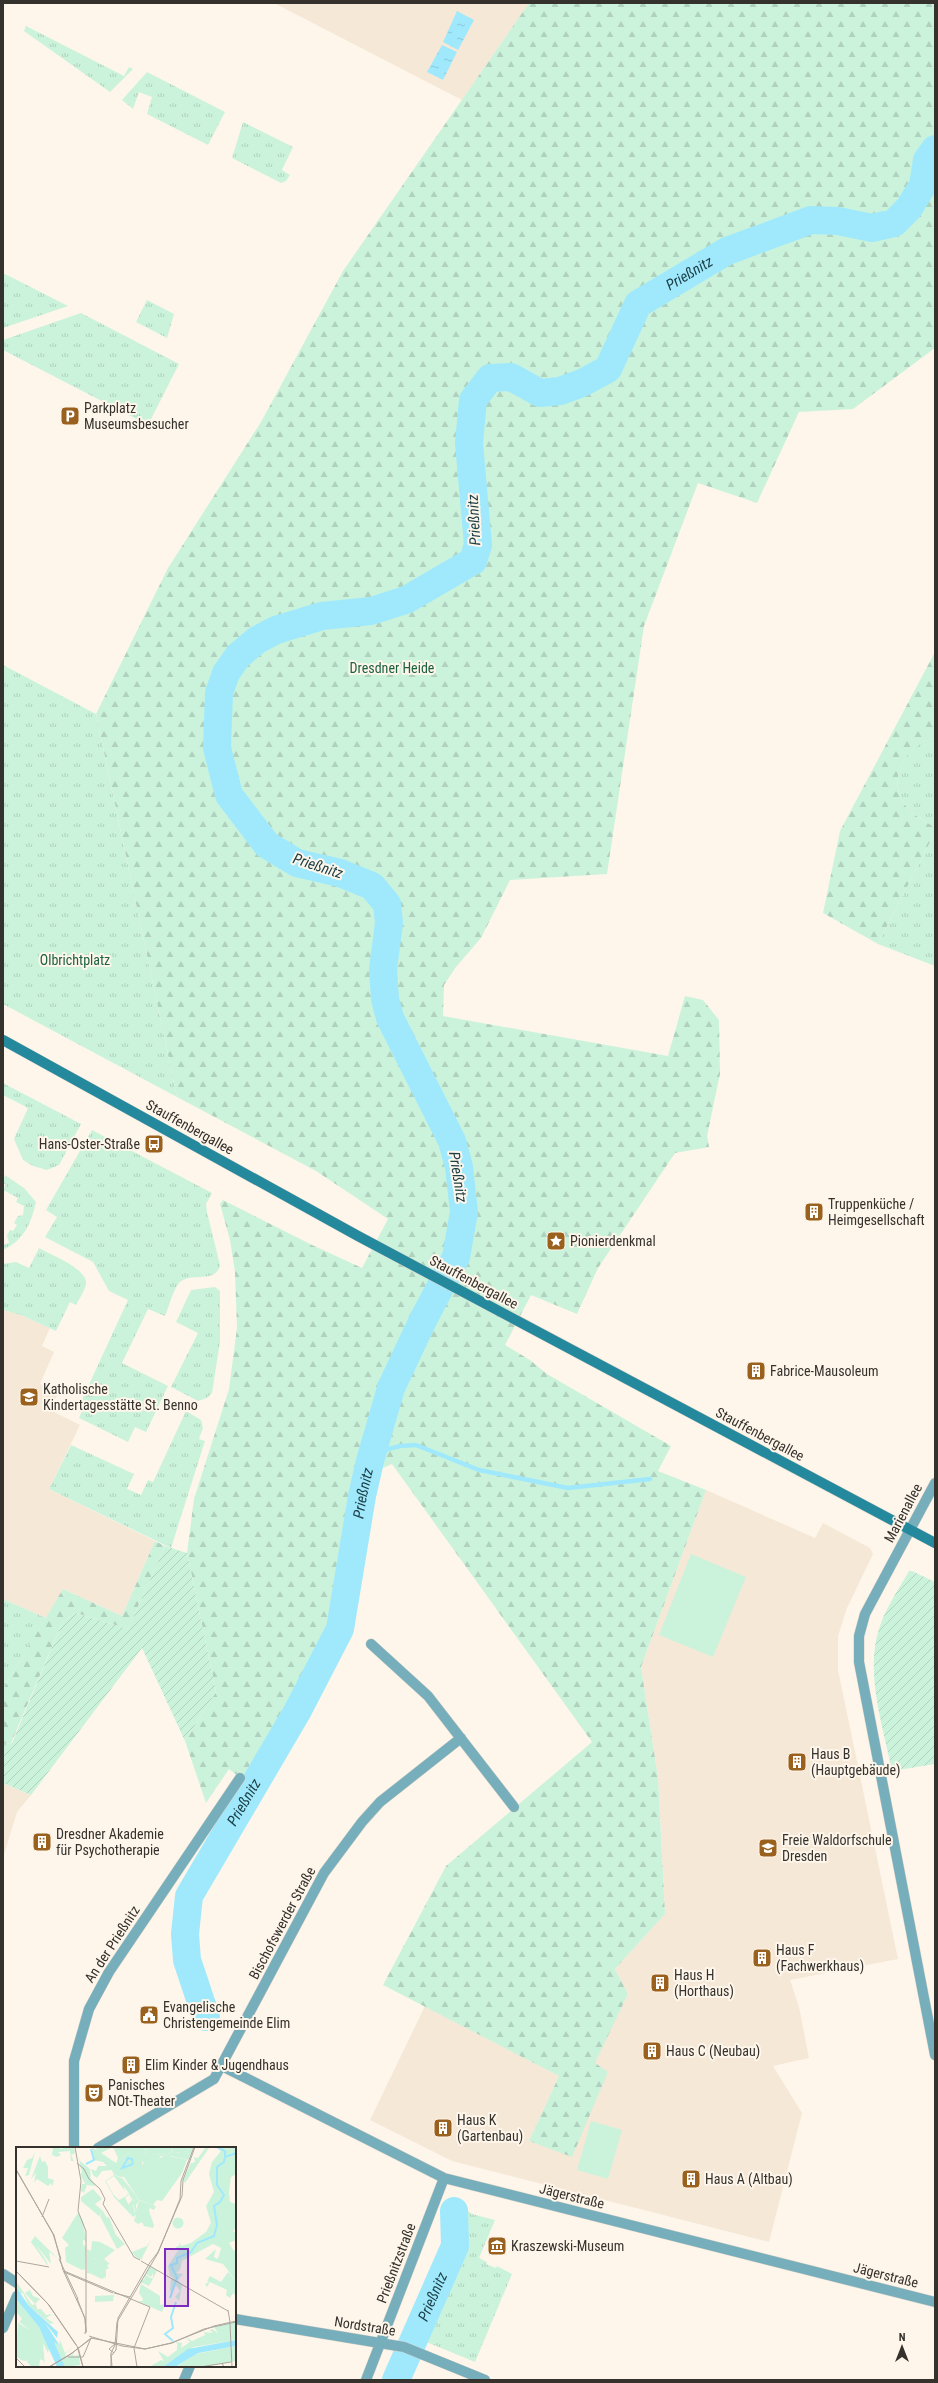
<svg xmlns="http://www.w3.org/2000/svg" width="938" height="2383" viewBox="0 0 938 2383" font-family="'Roboto Condensed',sans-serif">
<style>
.built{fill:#f5e8d7}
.grass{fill:url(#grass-tufts)}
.forest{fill:url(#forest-firs)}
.garden{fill:url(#garden-furrows)}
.pitch{fill:#cbf3dc}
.water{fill:url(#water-ripples)}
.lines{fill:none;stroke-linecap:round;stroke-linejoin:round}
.stream{stroke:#a0e9fc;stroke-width:4.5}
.river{stroke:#a0e9fc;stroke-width:28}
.street-casing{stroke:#dad3c8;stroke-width:11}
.secondary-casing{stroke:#dad3c8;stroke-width:11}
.street{stroke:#76aebc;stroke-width:10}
.secondary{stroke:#25899e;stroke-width:10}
.labels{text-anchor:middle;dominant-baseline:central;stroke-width:4;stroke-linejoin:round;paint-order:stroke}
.poi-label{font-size:14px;fill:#35312d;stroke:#fef6ea;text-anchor:start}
.park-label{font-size:14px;fill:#1c6143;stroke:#fef6ea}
.street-label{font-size:14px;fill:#35312d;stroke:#fef6ea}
.water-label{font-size:15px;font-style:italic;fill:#1d4048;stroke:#fef6ea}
.inset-river{fill:none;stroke:#a0e9fc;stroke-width:2}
.inset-road{fill:none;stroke:#aea79e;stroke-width:1}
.view{fill:#7b2cbf;fill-opacity:0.15;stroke:#7b2cbf;stroke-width:2}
.inset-edge{fill:none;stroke:#35312d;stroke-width:2}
</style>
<defs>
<pattern id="grass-tufts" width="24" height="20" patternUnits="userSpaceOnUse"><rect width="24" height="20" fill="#cbf3dc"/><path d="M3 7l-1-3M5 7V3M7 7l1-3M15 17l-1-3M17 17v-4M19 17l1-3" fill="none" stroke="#afd1bd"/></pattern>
<pattern id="forest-firs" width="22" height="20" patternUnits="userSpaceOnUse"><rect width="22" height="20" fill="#cbf3dc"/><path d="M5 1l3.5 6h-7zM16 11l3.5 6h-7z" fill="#afd1bd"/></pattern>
<pattern id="garden-furrows" width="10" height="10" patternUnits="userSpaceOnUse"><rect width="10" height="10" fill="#cbf3dc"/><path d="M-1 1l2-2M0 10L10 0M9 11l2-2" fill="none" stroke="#afd1bd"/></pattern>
<pattern id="water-ripples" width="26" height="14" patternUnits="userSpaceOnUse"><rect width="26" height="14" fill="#a0e9fc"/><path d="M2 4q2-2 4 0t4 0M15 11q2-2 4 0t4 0" fill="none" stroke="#8ac8d8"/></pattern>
</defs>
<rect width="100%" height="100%" fill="#fef6ea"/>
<path class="built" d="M274,3H529L462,100Z
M3,1310L21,1315L50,1328L42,1346L54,1352L40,1384L58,1393L50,1410L80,1425L49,1489L155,1541L122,1616L63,1589L46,1618L3,1599Z
M706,1490L815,1538L823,1523L870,1548L873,1554L847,1608L838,1636V1670L898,1959L790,1980L799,2007L809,2058L773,2066L802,2113L769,2242L452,2161L370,2120L425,2006L559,2076L529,2141L594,2063L628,1994L615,1969L665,1914L658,1778L641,1667Z
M3,1783L31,1795L17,1812L3,1858Z"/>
<path class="grass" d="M26,26L124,76L129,67L133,69L110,92L24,31Z
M147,72L225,112L208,145L147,114L152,97L139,92L133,109L122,100Z
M243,122L293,147L282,170L290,175L286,181L281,183L232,158Z
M3,274H5L68,306L3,328Z
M147,300L174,314L167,338L136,322Z
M81,313L179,364L148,425L3,350V340Z
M3,665L96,714L177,1097L3,1004Z
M935,738V827C924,821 912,815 905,805C886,779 906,743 935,738Z
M935,832V966L878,944Z
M3,1083L81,1124L59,1165L47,1170L33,1166L23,1160L14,1139L28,1108L3,1095Z
M92,1130L212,1193L206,1204L207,1212L220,1265C216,1284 192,1272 180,1282C173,1289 169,1307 165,1316L148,1309L122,1363L168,1386L146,1432L135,1427L128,1442L79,1418L84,1406L80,1404L128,1300L109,1291L93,1262L45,1237L57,1217L46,1210Z
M5,1175L24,1188L36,1202C31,1224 24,1240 3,1250V1245L9,1243L7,1235L10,1230L13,1231L17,1225L14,1223L18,1216L23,1215L24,1206L16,1202L18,1198L3,1190L6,1185L3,1183Z
M39,1248C51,1255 89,1269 86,1285C84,1292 79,1299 76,1305L70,1302L56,1331L21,1315L3,1310V1264L16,1262L29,1268Z
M215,1287L220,1291V1342L212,1393L207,1398L198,1401L171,1387L198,1333L176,1322L191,1290Z
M186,1411L201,1420L203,1428L199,1439L205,1441L171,1548L49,1489L71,1445L134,1474L127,1489L141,1495L148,1480L153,1482Z
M3,1599L46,1618L3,1689Z
M462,2206L472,2214L495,2220L479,2258L487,2262L486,2264L496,2268L497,2266L512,2274L475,2362L424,2341L462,2247L458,2208Z"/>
<path class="forest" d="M529,3H935V348L853,409L799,412L757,503L698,483L644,626L607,874L510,880L481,938L456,967L444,985L443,1016L668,1056L685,996L703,1000L719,1020L720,1074L707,1136L709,1147L675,1153L598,1268L577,1314L531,1295L505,1345L530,1360L547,1374L671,1446L658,1471L706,1490L641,1667L658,1778L665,1914L615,1969L628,1994L595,2063L608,2072L572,2157L529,2141L559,2076L383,1985L446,1866L592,1742L392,1464L374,1472L346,1638L258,1792L229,1769L206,1803L185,1741L216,1692L187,1553L194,1499L229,1389L237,1328L235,1272L230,1240L220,1204L223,1200L312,1245L362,1268L388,1219L316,1171L177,1097L96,714L168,568L261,422L343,271Z
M935,652V738C906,744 886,779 905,805C912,815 924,821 935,827V832L878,944L823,913L840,831Z
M155,1541L165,1546L128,1629L76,1613L63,1621L11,1743L3,1744V1689L63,1589L122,1616Z"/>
<path class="garden" d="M165,1546L187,1553L216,1692L185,1741L142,1648L31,1795L3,1783V1744L12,1743L63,1621L76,1613L128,1629Z
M909,1571H912L935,1582V1764L892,1771C883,1726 864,1671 880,1626C886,1607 899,1589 909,1571Z"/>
<path class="pitch" d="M691,1554L746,1577L713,1657L659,1635Z
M591,2121L622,2130L608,2179L577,2170Z"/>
<path class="water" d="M457,11L474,20L458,50L443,42Z
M442,45L457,52L443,80L427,72Z"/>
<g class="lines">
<path class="stream" d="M370,1461L385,1450L400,1446L416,1445L479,1470L568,1488L650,1479"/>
<g class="river">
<path id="s1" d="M206,2017L187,1960L185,1934L189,1896L297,1712L340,1629L362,1496L370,1461L391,1388L422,1322L456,1257L464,1212L459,1167L452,1141L390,1018L385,999L383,969L389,923L387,904L372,886L340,873L297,863L267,845L229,795L217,748L219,693L226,673L238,656L257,640L276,630L322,616L371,611L406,600L473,561L478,545L469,443L473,400L490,378L511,377L540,393L560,391L582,383L608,369L638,304L727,251L811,220L838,221L872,228L894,223L909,208L923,185L927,160L935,149"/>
<path id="s2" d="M396,2380L455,2246L454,2211"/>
</g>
<defs>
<path id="street" d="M935,1483L865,1614L859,1636V1662L935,2055
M371,1644L428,1696L514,1807
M222,2066L444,2178L935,2302
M74,2148V2061L89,2009L109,1972L240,1778
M98,2148L214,2079L324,1873L362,1822L380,1802L461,1738
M3,2274L17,2283
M235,2319L404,2347L485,2380
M3,2328L17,2296
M184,2380L190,2366
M366,2380L444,2178"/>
<path id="secondary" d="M3,1040L358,1236L935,1543"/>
</defs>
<use href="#street" class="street-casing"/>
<use href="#secondary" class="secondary-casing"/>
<use href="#street" class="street"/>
<use href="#secondary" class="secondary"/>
</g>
<defs>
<symbol id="parking-square" viewBox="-11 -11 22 22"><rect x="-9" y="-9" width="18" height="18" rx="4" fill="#9a611e" stroke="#fef6ea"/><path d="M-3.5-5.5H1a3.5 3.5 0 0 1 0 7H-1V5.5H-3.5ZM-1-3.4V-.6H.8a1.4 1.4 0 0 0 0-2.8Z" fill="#fff"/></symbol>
<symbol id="bus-square" viewBox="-11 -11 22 22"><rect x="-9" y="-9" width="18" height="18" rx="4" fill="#9a611e" stroke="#fef6ea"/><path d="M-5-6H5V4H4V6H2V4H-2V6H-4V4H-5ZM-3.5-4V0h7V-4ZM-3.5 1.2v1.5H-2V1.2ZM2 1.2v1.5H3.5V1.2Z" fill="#fff"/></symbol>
<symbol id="building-square" viewBox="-11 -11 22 22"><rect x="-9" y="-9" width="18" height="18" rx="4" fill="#9a611e" stroke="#fef6ea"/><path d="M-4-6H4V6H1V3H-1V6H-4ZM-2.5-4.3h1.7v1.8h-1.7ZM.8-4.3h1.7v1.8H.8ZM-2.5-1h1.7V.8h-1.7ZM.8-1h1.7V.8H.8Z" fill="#fff"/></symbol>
<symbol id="sight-square" viewBox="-11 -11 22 22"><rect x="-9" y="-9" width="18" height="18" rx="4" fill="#9a611e" stroke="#fef6ea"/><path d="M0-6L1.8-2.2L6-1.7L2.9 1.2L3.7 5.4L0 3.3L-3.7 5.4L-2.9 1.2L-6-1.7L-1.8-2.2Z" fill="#fff"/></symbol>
<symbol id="school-square" viewBox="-11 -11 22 22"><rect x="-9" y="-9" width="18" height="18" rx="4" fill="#9a611e" stroke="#fef6ea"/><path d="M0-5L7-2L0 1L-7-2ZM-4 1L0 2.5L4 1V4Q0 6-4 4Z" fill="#fff"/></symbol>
<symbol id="civic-square" viewBox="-11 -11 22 22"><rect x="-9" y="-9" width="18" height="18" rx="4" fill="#9a611e" stroke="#fef6ea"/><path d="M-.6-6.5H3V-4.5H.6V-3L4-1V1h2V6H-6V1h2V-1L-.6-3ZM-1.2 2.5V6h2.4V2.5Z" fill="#fff"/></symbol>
<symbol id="theatre-square" viewBox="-11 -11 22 22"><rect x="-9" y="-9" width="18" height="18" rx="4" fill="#9a611e" stroke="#fef6ea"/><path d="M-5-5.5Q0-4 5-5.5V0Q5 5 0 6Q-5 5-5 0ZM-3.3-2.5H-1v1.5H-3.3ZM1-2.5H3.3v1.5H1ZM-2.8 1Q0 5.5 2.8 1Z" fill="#fff"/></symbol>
<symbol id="museum-square" viewBox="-11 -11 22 22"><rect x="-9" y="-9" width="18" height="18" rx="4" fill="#9a611e" stroke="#fef6ea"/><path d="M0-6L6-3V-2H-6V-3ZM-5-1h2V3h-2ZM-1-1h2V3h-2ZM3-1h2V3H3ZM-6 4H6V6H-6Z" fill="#fff"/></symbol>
</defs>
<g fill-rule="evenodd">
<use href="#parking-square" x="59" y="405" width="22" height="22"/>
<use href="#bus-square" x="143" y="1133" width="22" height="22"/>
<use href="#building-square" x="803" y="1201" width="22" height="22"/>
<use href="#sight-square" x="545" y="1230" width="22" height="22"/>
<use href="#building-square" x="745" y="1360" width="22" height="22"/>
<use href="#school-square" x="18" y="1386" width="22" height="22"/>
<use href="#building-square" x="786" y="1751" width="22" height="22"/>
<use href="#building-square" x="31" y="1831" width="22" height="22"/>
<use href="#school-square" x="757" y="1837" width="22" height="22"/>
<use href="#building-square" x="751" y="1947" width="22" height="22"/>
<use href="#building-square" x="649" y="1972" width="22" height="22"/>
<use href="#civic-square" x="138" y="2004" width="22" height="22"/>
<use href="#building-square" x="641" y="2040" width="22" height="22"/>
<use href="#building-square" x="120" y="2054" width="22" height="22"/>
<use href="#theatre-square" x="83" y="2082" width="22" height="22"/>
<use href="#building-square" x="432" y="2117" width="22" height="22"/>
<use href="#building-square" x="680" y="2168" width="22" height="22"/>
<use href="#museum-square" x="486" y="2235" width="22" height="22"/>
</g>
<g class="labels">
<g class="poi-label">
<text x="84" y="408">Parkplatz<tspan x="84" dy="16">Museumsbesucher</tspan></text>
<text x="140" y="1144" text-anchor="end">Hans-Oster-Straße</text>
<text x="828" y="1204">Truppenküche /<tspan x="828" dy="16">Heimgesellschaft</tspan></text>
<text x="570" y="1241">Pionierdenkmal</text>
<text x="770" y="1371">Fabrice-Mausoleum</text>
<text x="43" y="1389">Katholische<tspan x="43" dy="16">Kindertagesstätte St. Benno</tspan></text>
<text x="811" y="1754">Haus B<tspan x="811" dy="16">(Hauptgebäude)</tspan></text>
<text x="56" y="1834">Dresdner Akademie<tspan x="56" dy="16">für Psychotherapie</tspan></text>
<text x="782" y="1840">Freie Waldorfschule<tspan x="782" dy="16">Dresden</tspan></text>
<text x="776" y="1950">Haus F<tspan x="776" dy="16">(Fachwerkhaus)</tspan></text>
<text x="674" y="1975">Haus H<tspan x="674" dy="16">(Horthaus)</tspan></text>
<text x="163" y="2007">Evangelische<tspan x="163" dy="16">Christengemeinde Elim</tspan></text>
<text x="666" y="2051">Haus C (Neubau)</text>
<text x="145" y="2065">Elim Kinder &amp; Jugendhaus</text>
<text x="108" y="2085">Panisches<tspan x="108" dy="16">NOt-Theater</tspan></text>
<text x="457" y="2120">Haus K<tspan x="457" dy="16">(Gartenbau)</tspan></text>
<text x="705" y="2179">Haus A (Altbau)</text>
<text x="511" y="2246">Kraszewski-Museum</text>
</g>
<g class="park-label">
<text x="392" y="668">Dresdner Heide</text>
<text x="75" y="960">Olbrichtplatz</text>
</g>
<g class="street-label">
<text transform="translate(190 1127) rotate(29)">Stauffenbergallee</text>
<text transform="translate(474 1282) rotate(28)">Stauffenbergallee</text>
<text transform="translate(760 1434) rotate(28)">Stauffenbergallee</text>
<text transform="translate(903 1513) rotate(-62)">Marienallee</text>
<text transform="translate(282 1923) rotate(-62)">Bischofswerder Straße</text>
<text transform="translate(112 1944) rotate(-57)">An der Prießnitz</text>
<text transform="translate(572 2196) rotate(14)">Jägerstraße</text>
<text transform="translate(396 2263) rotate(-69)">Prießnitzstraße</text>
<text transform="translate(886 2275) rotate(14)">Jägerstraße</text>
<text transform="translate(365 2326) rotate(9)">Nordstraße</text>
</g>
<g class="water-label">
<text stroke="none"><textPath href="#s1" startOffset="2247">Prießnitz</textPath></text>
<text transform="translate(474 520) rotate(-93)">Prießnitz</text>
<text transform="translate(318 866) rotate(18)">Prießnitz</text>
<text transform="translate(458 1177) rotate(81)">Prießnitz</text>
<text stroke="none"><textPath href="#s1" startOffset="569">Prießnitz</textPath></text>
<text stroke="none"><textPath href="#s1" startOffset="233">Prießnitz</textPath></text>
<text stroke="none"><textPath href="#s2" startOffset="91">Prießnitz</textPath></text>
</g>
</g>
<g transform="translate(16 2147)">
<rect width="220" height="220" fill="#fef6ea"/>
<path d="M79,0H128L131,6L123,10L112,6L100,16L102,11L97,0L83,7ZM132,0H156L157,2L153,7L139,8L130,4ZM174,0H178L172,13L155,9V7L172,4ZM116,11L118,17L106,21L109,13ZM98,28L106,31L122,53L140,59L138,63L134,61L133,64L138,78L137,81L128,79L126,75L122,77L118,74L120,68L117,70L98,50L89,34ZM98,29L109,44L108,39L114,48V49V48L113,42L119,57L123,54L119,66L117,58H113L109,51L113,48L110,45L112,48L103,53L97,47L90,34ZM87,64L91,71L93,70L100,88L109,97L101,102L84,69ZM19,89L35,105L43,112L33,105L35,117L20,98L31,115L32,119L15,95ZM133,119L141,124L133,139L124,135L126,132L128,133L129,127L134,131H137V126L135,130L130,127ZM212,125L220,134V149L217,146L214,151L210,148L211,143L194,135L191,140L189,137L193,135L191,134L194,129L205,135ZM0,134L16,158L20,157L21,162H25L30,168L37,167L30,171L38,176L34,177L13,159L7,146L4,147L0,140ZM125,137L144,149V158L149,157L146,165L122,154H126L127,152L123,146ZM0,152L23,180L31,196L39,216L33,201L32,206L27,196L29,219L28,214L17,209L11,214L4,213L14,192L12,182L2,176L13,182L3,175L6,172L0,164ZM219,175L220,193L178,200L147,220H133L145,213L148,214L142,204L152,210L161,203V197L163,200L160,195L166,196L165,201L174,195L170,190L176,194L189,188L188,185L197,186L194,183L196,182L202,186L198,180ZM37,193L43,199L44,193L49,206L59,199L49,207L51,211L58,206L57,209L63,208L64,218L49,220ZM220,199V214L184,220H160L180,207Z" fill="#cbf3dc" fill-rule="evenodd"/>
<path d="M37,0L47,2L46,0H58L59,6L55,8L58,14H55L54,4L42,5L45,8L41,10L36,8ZM76,0L100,16L112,6L125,9L131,6L128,0H132L130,3L133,2L139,8L153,7L157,3L156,0H174L173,5L170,4L165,7L163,5L155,9H145L143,12L126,15L127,22L123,30H106L123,53L116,48L117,54H123L120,58V66L117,57L116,61L112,58L116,53L110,40L116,46L106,30L98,28L96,23L86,24L81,31L77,28L75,22L80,24L82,19H91L87,15L78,13ZM116,11L118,17L106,21L109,13ZM190,0L193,1L169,36L167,33L175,16L179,15L178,10L182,11ZM199,0H220V27L215,30L213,45L214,55L220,57V81L217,84L220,86V93L213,96L218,104L220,102V134L207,117L189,112L200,102L198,110L201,112L203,109L205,101L197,97L166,114L164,123L160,126L167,127L162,133L166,138L163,154L159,150L164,144L159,137L156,145L154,144L155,131L159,132L154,129L152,119L163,102L159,100L163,99L164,95L165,99L175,96L190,85L195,76L190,59L198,45L193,27L196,15L205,4ZM62,8L64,14L74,22L75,32L68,22L80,39L71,38L68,46L65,44L66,37H69L64,27L66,26Z" fill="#cbf3dc" fill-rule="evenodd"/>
<path d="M77,42L86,52L79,57L87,64L83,69L65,54V50ZM98,148L97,154L79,155V149Z" fill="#cbf3dc"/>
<path d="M19,5L13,28L9,29L12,21H7L11,13L16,11ZM149,8L171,13L166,26L146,54L141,53L137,58L123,53L108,30H123L129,10L137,9L143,12ZM24,9L26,15L29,14L32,20V31L38,33L36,40L35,36L32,39L21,32L18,36L20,26L15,32ZM62,66L67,74L70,94L67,93V97L70,101L69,122L66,123L50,115L49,101L53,98L46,91L60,69L63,71L60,69ZM135,93L125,113L119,109L116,105L131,99ZM76,94L84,95L99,103L88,112L94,117L91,118L93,122H90V130L86,132L79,129L81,112L75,111V127L71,126V102L75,104Z" fill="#cbf3dc"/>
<path d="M156.5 76a5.5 5.5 0 1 1 11 0a5.5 5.5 0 1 1-11 0ZM75,111L82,112L80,129L75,127ZM14,143L17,149L24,152L19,157L9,146ZM2,176L13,183L16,188L13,194L22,199L17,207L8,202L13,207L10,214L0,210ZM16,208L28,212H24L23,220H16L11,215Z" fill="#cbf3dc"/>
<path d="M0,140L13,159L42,185L41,191L29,176L44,199L38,195L49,220H41L23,180L0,152ZM220,193V199L182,206L159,220H147L172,202Z" fill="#a0e9fc"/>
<path class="inset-river" d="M201,0L209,4V9M70,17L78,13L75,2M117,17L106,21L112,11L116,12L117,17M0,147L29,182L43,213M154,151L161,131L155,118L161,116V111L175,105L181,96L198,89L201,78L198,59L204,55L208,48L201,38V20L208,15L209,10L220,6M157,194L149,187L157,181L155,170L160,155M154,220L177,206L220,197"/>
<path class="inset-road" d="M59,0L65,34L62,64L70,84V185L69,172L61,151M61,16L68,22L73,32L84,42L89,52L87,57L118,110L124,113M0,22L37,87L45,112M0,23L38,88L47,123L69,171L70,186H68M26,70L33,52M43,112L62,152M0,114L33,120M125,114L212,164M0,124L32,157L60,198M0,124L33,158L61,199L67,220M48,124L134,160L118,201L121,220M48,125L97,146M98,146L114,150M212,163L214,175M214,177L216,220M73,189L106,199L129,202L156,196L188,182L220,175M62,200L67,220M98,206L93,202L99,197M55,207L75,191L129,202L155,196L198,179L220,174M95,207L96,220M96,208L100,203L102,171L133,117L142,105L166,49L167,33L179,0M52,210H67L75,191M0,211L9,220M206,216L208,220H216M33,220L56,206M33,220L52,209L76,191M95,220V206L99,198L101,175L142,106L164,52L165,34L178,0M184,220L215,215"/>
<path class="view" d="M149,102H172V159H149Z"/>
<rect width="220" height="220" class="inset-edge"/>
</g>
<rect width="938" height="2383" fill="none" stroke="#35312d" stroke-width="8"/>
<g transform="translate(902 2347)" stroke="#fef6ea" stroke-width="3" paint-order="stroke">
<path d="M0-3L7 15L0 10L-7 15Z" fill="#35312d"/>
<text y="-6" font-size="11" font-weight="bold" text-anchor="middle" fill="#35312d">N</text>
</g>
</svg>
